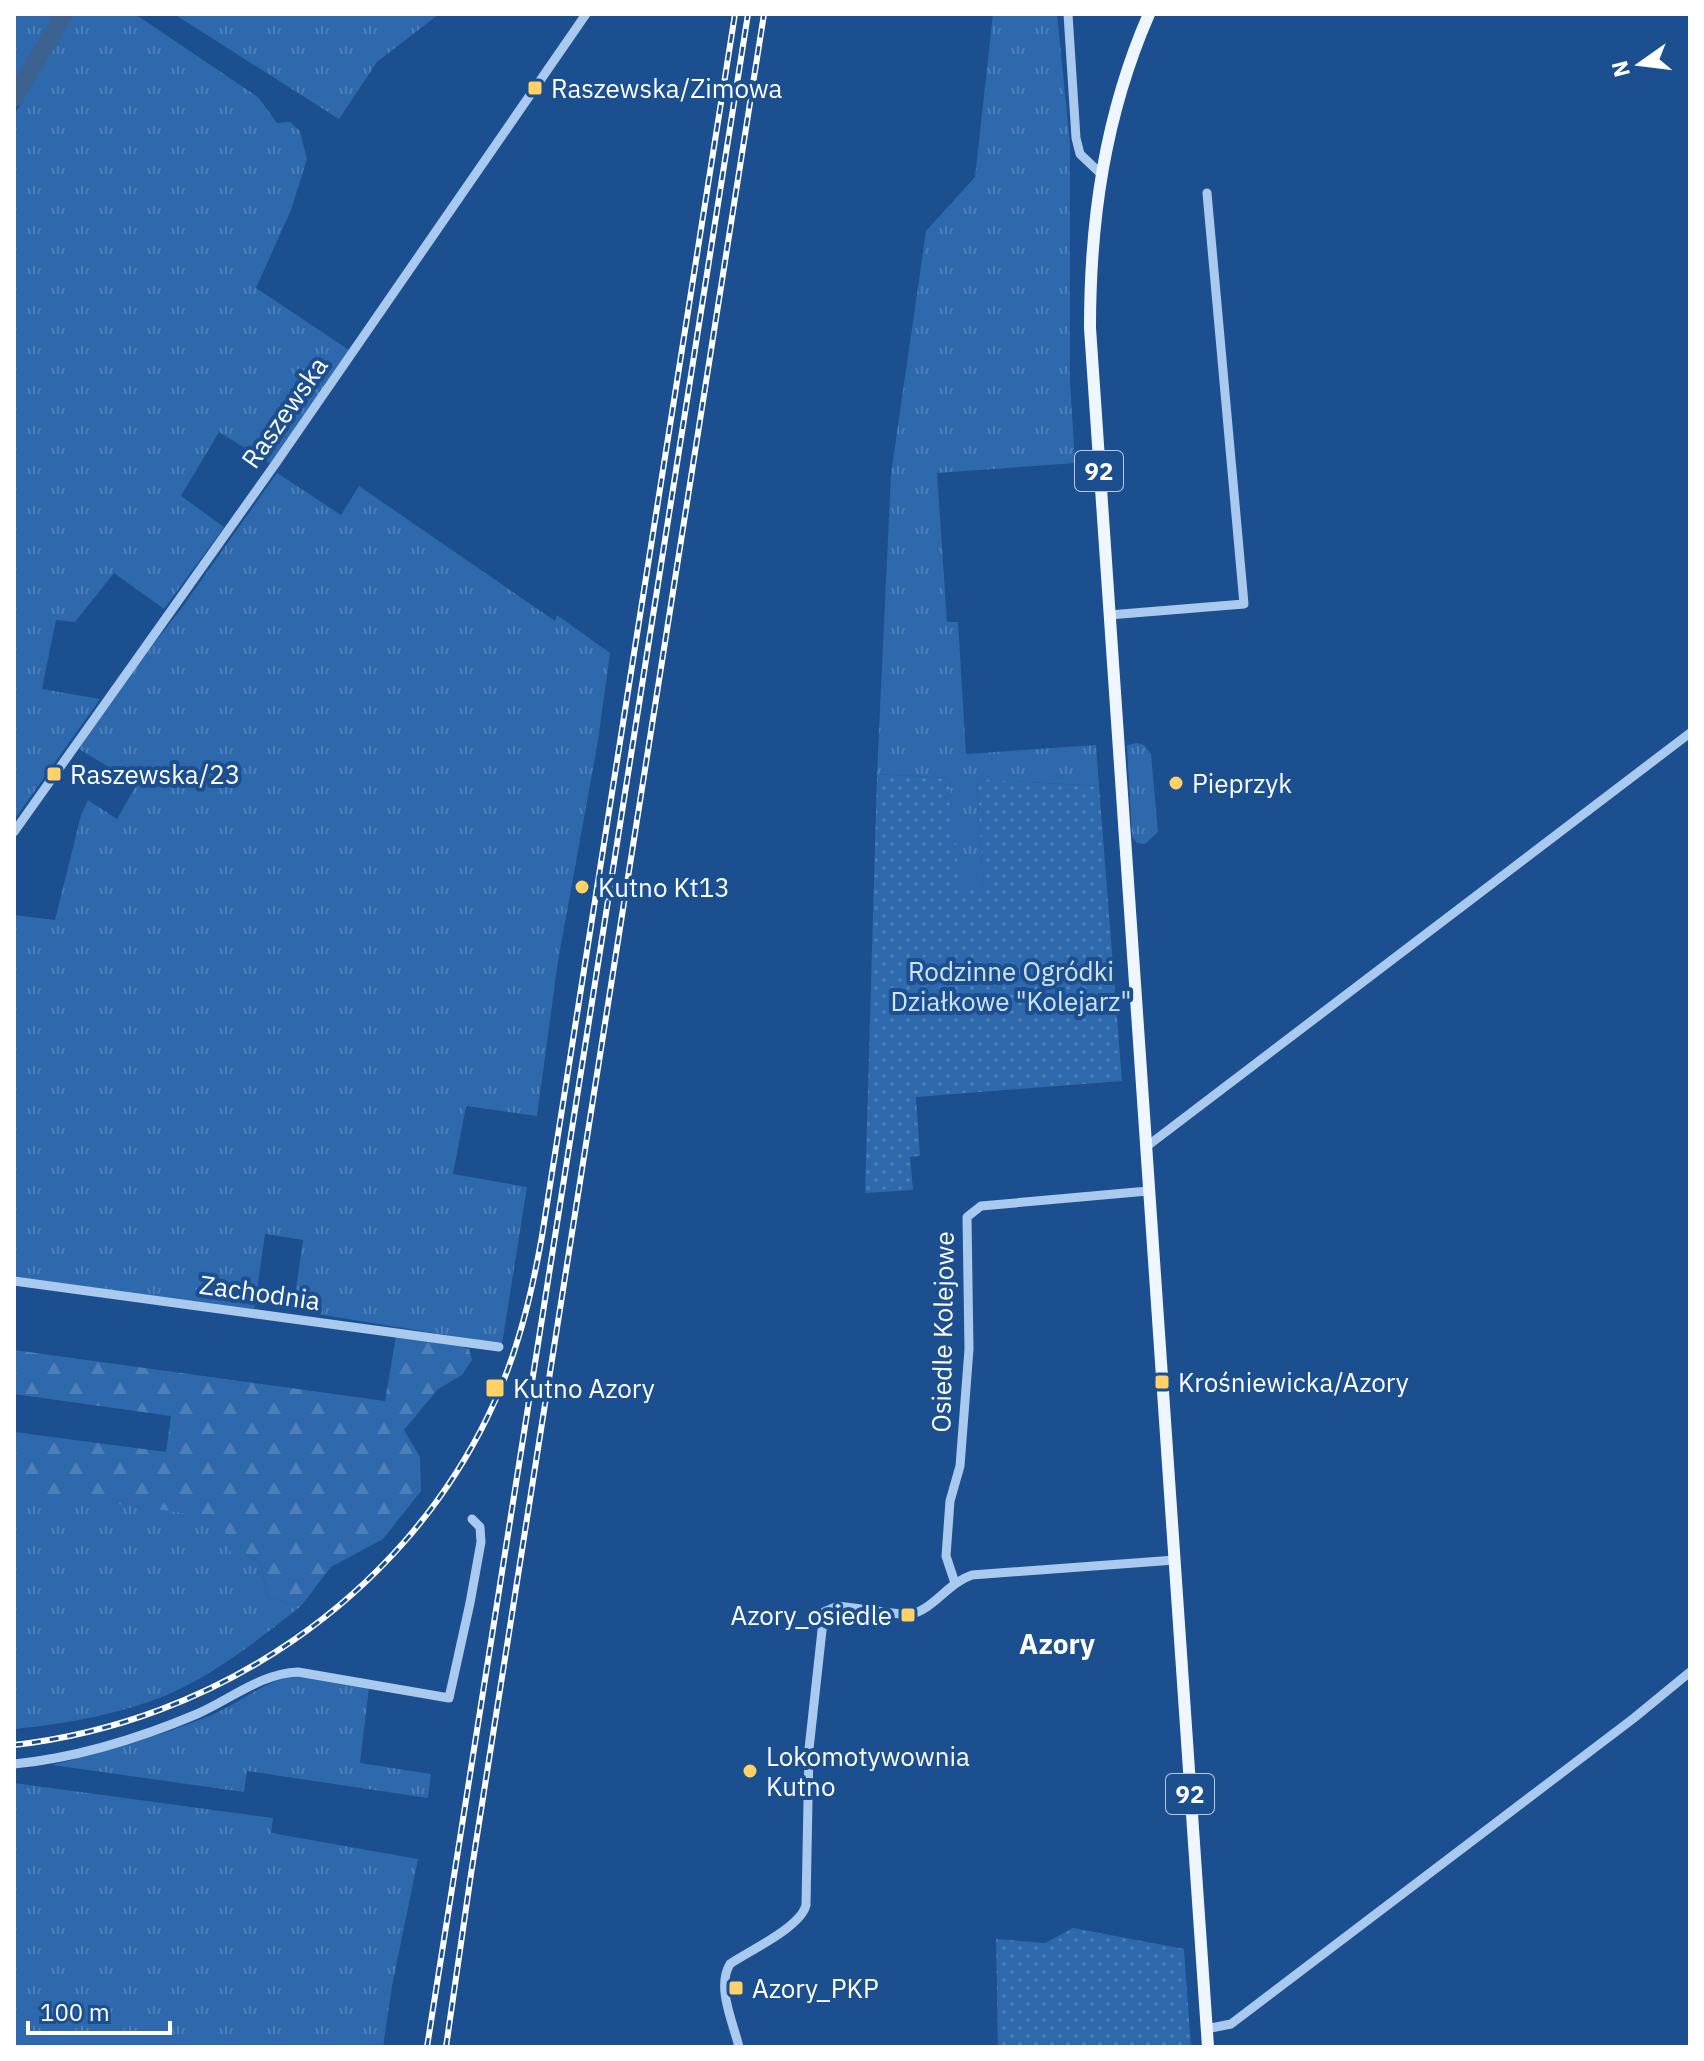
<svg xmlns="http://www.w3.org/2000/svg" width="1704" height="2061" viewBox="0 0 1704 2061" font-family="'IBM Plex Sans',sans-serif">
<style>
.grass{fill:url(#grass-tufts)}
.forest{fill:url(#forest-firs)}
.garden{fill:url(#garden-dots)}
.lines{fill:none;stroke-linecap:round;stroke-linejoin:round}
.river{stroke:#3c6290;stroke-width:18}
.minor{stroke:#a9c9ee;stroke-width:9}
.major{stroke:#f0f6ff;stroke-width:12}
.rail-casing{stroke:#fff;stroke-width:6}
.rail{stroke:#1b4f8f;stroke-width:3;stroke-dasharray:9;stroke-linecap:butt}
.poi-dot{fill:#ffd166;stroke:#1b4f8f;stroke-width:3}
.labels{text-anchor:middle;dominant-baseline:central;stroke-width:8;stroke-linejoin:round;paint-order:stroke}
.shield{fill:#1b4f8f;stroke:#bbcadd;stroke-width:2}
.shield-label{font-size:24px;font-weight:bold;fill:#fff}
.poi-label{font-size:26px;fill:#fff;stroke:#1b4f8f;text-anchor:start}
.street-label{font-size:26px;fill:#fff;stroke:#1b4f8f}
.park-label{font-size:26px;fill:#cfe3fa;stroke:#1b4f8f}
.neighbourhood-label{font-size:28px;font-weight:bold;fill:#fff;stroke:#1b4f8f}
</style>
<defs>
<pattern id="grass-tufts" width="24" height="20" patternUnits="userSpaceOnUse" patternTransform="scale(2)"><rect width="24" height="20" fill="#2e69ad"/><path d="M3 7l-1-3M5 7V3M7 7l1-3M15 17l-1-3M17 17v-4M19 17l1-3" fill="none" stroke="#4d80b9"/></pattern>
<pattern id="forest-firs" width="22" height="20" patternUnits="userSpaceOnUse" patternTransform="scale(2)"><rect width="22" height="20" fill="#2e69ad"/><path d="M5 1l3.5 6h-7zM16 11l3.5 6h-7z" fill="#4d80b9"/></pattern>
<pattern id="garden-dots" width="8" height="8" patternUnits="userSpaceOnUse" patternTransform="scale(2)"><rect width="8" height="8" fill="#2e69ad"/><path d="M2 2h.1M6 6h.1" fill="none" stroke="#4d80b9" stroke-width="1.8" stroke-linecap="round"/></pattern>
</defs>
<rect width="100%" height="100%" fill="#1b4f8f"/>
<path class="grass" d="M14,14H57L14,83Z
M74,14H135L258,97L277,123L290,122L300,131L307,159L291,210L256,288L349,350L271,464L219,432L181,496L224,527L164,609L114,573L75,622L56,620L42,689L100,699L14,820V115Z
M174,14H439L377,62L339,119Z
M993,14H1057L1070,144V381L1075,463L937,473L947,622H958L966,754L1096,745L1099,786L977,779L983,886H959L949,778L877,774L891,474L926,231L975,177Z
M277,473L341,515L359,486L555,621L557,615L610,653L598,741L558,961L537,1116L466,1106L453,1174L527,1187L502,1344L293,1310L303,1240L265,1234L254,1311L14,1278V915L55,920L81,815L88,800L117,819L137,784L79,749L110,699L181,609Z
M1137,743L1144,745L1151,754L1158,832L1145,844L1137,843L1132,837L1127,745Z
M14,1489L222,1518L232,1554L244,1552L261,1563L267,1597L301,1606C262,1637 215,1674 169,1694C121,1714 65,1724 14,1729Z
M296,1675L369,1687L360,1763L431,1774L428,1798L247,1771L244,1792L52,1765C107,1751 160,1736 212,1715C241,1702 265,1681 296,1675Z
M14,1783L273,1818L271,1833L418,1859L392,1986L383,2047H14Z"/>
<path class="forest" d="M396,1336L454,1343L469,1349L472,1360L462,1375L438,1389L404,1430L420,1457L421,1491L383,1539L331,1567L301,1606L267,1597L261,1563L244,1552L232,1555L221,1518L14,1490V1432L166,1452L171,1416L14,1394V1350L385,1401Z"/>
<path class="garden" d="M877,774L949,778L960,886H983L977,779L1099,786L1122,1081L916,1097L920,1156L910,1157L913,1190L865,1193Z
M1073,1928L1184,1949L1191,2047H998L996,1939L1045,1943Z"/>
<g class="lines">
<path class="river" d="M14,98L64,14"/>
<path class="minor" d="M1068,14L1076,138L1080,154L1100,173
M1109,615L1244,604L1207,193
M14,832L276,463L586,14
M1146,1147L1690,733
M14,1281L499,1347
M955,1583L946,1556L950,1501L960,1466L969,1349L967,1217L981,1206L1148,1191
M14,1764C76,1758 140,1738 197,1714C229,1700 262,1673 298,1672L449,1698L470,1603L481,1542L480,1527L472,1519
M1206,2029L1231,2024L1634,1718L1690,1672
M739,2047C733,2022 716,1987 730,1964C749,1951 801,1927 806,1905L809,1749L824,1612L838,1606L908,1615C934,1610 947,1583 972,1575L1175,1560"/>
<path class="major" d="M1149,14C1105,115 1090,219 1090,328L1208,2047"/>
<defs>
<path id="rail" d="M14,1745C215,1722 399,1599 488,1416C516,1359 531,1298 542,1236L735,14
M427,2047L748,14
M446,2047L471,1874L764,14"/>
</defs>
<use href="#rail" class="rail-casing"/>
<use href="#rail" class="rail"/>
</g>
<g class="poi-dot">
<rect x="527" y="80" width="16" height="16" rx="4"/>
<rect x="46" y="766" width="16" height="16" rx="4"/>
<circle cx="1176" cy="783" r="8"/>
<circle cx="582" cy="887" r="8"/>
<rect x="1154" y="1374" width="16" height="16" rx="4"/>
<rect x="485" y="1378" width="20" height="20" rx="4"/>
<rect x="900" y="1607" width="16" height="16" rx="4"/>
<circle cx="750" cy="1771" r="8"/>
<rect x="728" y="1980" width="16" height="16" rx="4"/>
</g>
<g class="labels">
<g class="shield">
<rect x="1075" y="451" width="48" height="40" rx="6"/>
<rect x="1166" y="1774" width="48" height="40" rx="6"/>
</g>
<g class="shield-label">
<text x="1099" y="471">92</text>
<text x="1190" y="1794">92</text>
</g>
<g class="poi-label">
<text x="551" y="88">Raszewska/Zimowa</text>
<text x="70" y="774">Raszewska/23</text>
<text x="1192" y="783">Pieprzyk</text>
<text x="598" y="887">Kutno Kt13</text>
<text x="1178" y="1382">Krośniewicka/Azory</text>
<text x="513" y="1388">Kutno Azory</text>
<text x="892" y="1615" text-anchor="end">Azory_osiedle</text>
<text x="766" y="1756">Lokomotywownia<tspan x="766" dy="30">Kutno</tspan></text>
<text x="752" y="1988">Azory_PKP</text>
</g>
<g class="street-label">
<text transform="translate(284 412) rotate(-55)">Raszewska</text>
<text transform="translate(260 1292) rotate(8)">Zachodnia</text>
<text transform="translate(942 1332) rotate(-89)">Osiedle Kolejowe</text>
</g>
<g class="park-label">
<text x="1011" y="971">Rodzinne Ogródki<tspan x="1011" dy="30">Działkowe "Kolejarz"</tspan></text>
</g>
<g class="neighbourhood-label">
<text x="1057" y="1643">Azory</text>
</g>
</g>
<rect width="1704" height="2061" fill="none" stroke="#ffffff" stroke-width="32"/>
<g transform="translate(1640 64) rotate(256)" stroke="#1b4f8f" stroke-width="6" paint-order="stroke">
<path d="M0-6L14 30L0 20L-14 30Z" fill="#ffffff"/>
<text y="-12" font-size="22" font-weight="bold" text-anchor="middle" fill="#ffffff">N</text>
</g>
<path d="M28 2021v12h142v-12" fill="none" stroke="#ffffff" stroke-width="4"/>
<text x="40" y="2021" font-size="24" fill="#ffffff" stroke="#1b4f8f" stroke-width="6" paint-order="stroke">100 m</text>
</svg>
